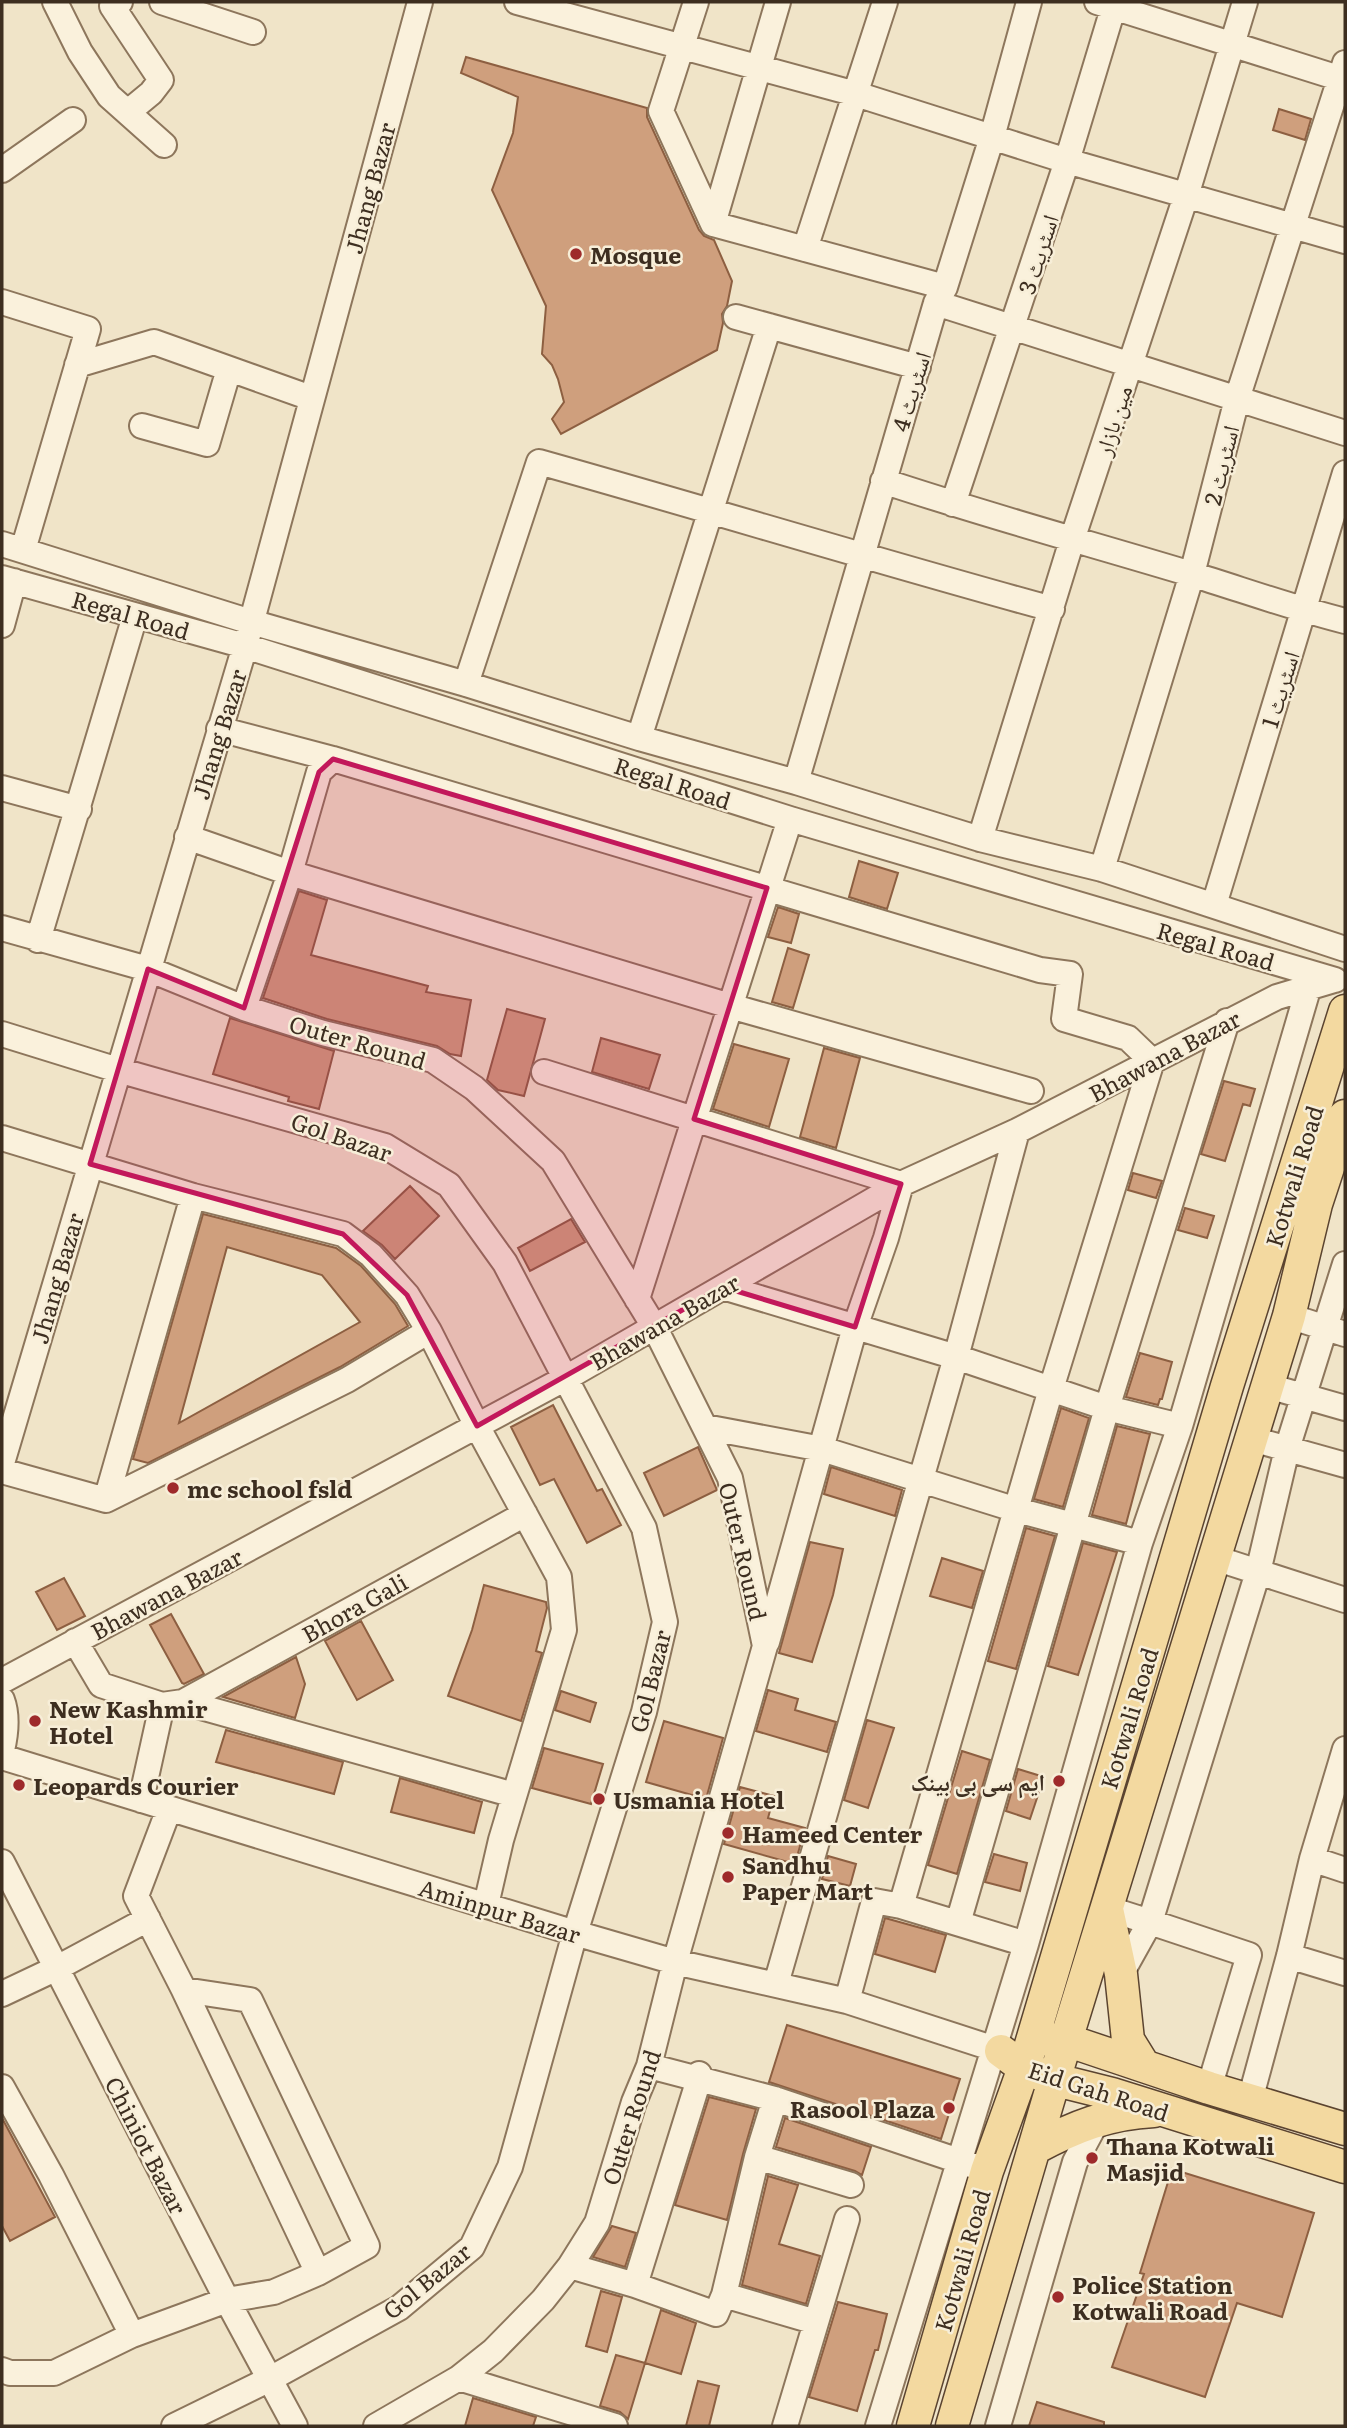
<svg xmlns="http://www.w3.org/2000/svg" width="1347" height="2428" viewBox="0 0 1347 2428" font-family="Literata,'Noto Naskh Arabic',serif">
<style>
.building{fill:#cf9f7d;stroke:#8d5f41;stroke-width:2;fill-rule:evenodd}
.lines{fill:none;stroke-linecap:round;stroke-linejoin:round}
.minor-casing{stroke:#8d765c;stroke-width:28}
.major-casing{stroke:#5b4430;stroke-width:35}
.minor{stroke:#faf1dc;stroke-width:24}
.major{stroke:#f3d9a0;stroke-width:32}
.marked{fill:#c2185b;fill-opacity:0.2;stroke:#c2185b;stroke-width:5;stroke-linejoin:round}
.poi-dot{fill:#9e2a2b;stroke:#f7eed8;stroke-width:2.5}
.labels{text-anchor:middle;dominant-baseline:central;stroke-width:5;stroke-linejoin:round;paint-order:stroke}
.street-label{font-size:23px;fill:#3d2e20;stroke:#f7eed8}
.poi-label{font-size:23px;font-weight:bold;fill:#3d2e20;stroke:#f7eed8;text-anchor:start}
</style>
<rect width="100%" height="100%" fill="#f0e4c8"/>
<path class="building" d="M466,57L647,108V117L699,230L704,236L714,240L732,281L727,306L722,314L723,323L717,350L561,434L552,419L564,402L558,379L552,365L542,354L546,306L492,190L513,133L518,97L461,73Z
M1279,109L1311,119L1305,140L1273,130Z
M859,861L898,873L887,909L849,897Z
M299,891L327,900L311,955L428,986L426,992L471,1000L461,1056L450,1054L437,1046L327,1019L263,998Z
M778,907L799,914L791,943L768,937Z
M788,948L809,955L793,1008L772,1002Z
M507,1009L545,1019L524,1096L498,1090L487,1080Z
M230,1018L334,1051L319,1109L288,1101L289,1097L213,1074Z
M601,1038L660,1055L649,1089L592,1072Z
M734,1044L789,1059L769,1127L713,1109Z
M824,1048L860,1058L836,1148L800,1137Z
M1224,1081L1255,1089L1250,1106L1243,1104L1225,1161L1201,1154Z
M1133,1173L1162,1181L1156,1198L1128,1190Z
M410,1186L439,1216L395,1259L382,1245L363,1231Z
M1185,1208L1214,1216L1207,1238L1178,1230Z
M203,1214L336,1248L361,1266L395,1304L408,1326L340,1367L148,1463L133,1459ZM227,1247L322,1275L360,1322L179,1423Z
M571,1219L585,1242L530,1271L518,1248Z
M1140,1353L1172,1362L1162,1399H1160L1158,1405L1126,1397Z
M553,1405L597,1491L602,1489L621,1525L587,1543L554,1479L540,1485L511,1427Z
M1061,1408L1089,1418L1063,1507L1034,1499Z
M1117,1426L1150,1434L1126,1524L1092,1515Z
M698,1447L717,1490L664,1516L644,1473Z
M831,1467L902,1490L895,1516L824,1494Z
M1026,1528L1055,1536L1016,1669L988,1661Z
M810,1542L843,1549L833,1595L812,1662L779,1653Z
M1083,1543L1117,1552L1078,1675L1048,1666Z
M942,1558L983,1571L972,1608L930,1596Z
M64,1578L85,1616L57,1630L36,1592Z
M484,1585L546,1602L547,1608L536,1651L542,1653L521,1721L448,1696L472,1630Z
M171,1614L204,1674L184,1684L182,1683L150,1625Z
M361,1621L393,1680L357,1700L325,1641Z
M296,1657L305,1684L295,1718L223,1697Z
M768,1690L798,1699L795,1710L836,1722L827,1752L756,1731Z
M561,1691L596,1703L590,1722L555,1710Z
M867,1720L894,1728L868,1808L844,1800Z
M664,1721L723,1738L706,1799L646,1782Z
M226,1730L343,1762L334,1794L216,1762Z
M544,1748L603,1764L591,1804L532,1788Z
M962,1751L990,1760L957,1874L928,1865Z
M1018,1769L1044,1777L1030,1819L1006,1811Z
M400,1778L482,1802L474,1833L391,1812Z
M740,1787L774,1796L768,1818L805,1828L795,1864L724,1844Z
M994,1854L1027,1863L1020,1891L985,1882Z
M828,1856L856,1864L850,1886L822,1879Z
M885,1918L946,1935L935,1972L875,1954Z
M787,2025L960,2079L941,2139L769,2082Z
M709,2097L756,2109L743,2154L727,2220L675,2205Z
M2,2118L55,2217L10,2241L2,2226Z
M785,2118L871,2147L862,2175L855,2171L776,2147Z
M1172,2169L1314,2213L1282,2317L1237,2303L1205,2397L1112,2367L1144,2274L1140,2273Z
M768,2176L798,2185L779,2244L820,2256L806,2304L742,2285Z
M612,2226L636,2233L625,2267L593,2257Z
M601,2291L622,2297L607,2352L586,2346Z
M838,2302L887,2314L878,2350H875L857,2411L809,2397Z
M661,2310L696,2323L681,2374L645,2363Z
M616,2355L645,2363L628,2419L620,2412L600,2406Z
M698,2381L719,2386L709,2426H686Z
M473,2398L536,2417L533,2426H465Z
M1037,2402L1104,2422V2426H1029Z"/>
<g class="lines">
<defs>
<path id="minor" d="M55,2L80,52L109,96L164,145
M120,2L112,6L161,80L151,93L128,112
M162,2L253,32
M517,2L856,94L1067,161L1345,241
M696,2L661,111L713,224L945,287
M1097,2L1345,80
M2,170L73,120
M713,224L778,2
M805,249L885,2
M2,302L88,329L23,550
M936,303L1345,433
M736,317L918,367
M77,365L154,342L311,398
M142,426L207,444L229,369
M883,481C985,515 1088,543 1191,574C1243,590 1293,608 1345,621
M953,504L1067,161L1115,2
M2,544L251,622L466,684L639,738L796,782L980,839L1102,869L1345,949
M2,578L245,646L790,819L1335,980
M2,625L14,581
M466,684L539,462C710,510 880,562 1052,609
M219,729L333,759L1040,970L1070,974L1064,1019L1128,1038L1152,1061L1051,1389L901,1906
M639,738L769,326
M796,782L936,303L945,287L992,137L1029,2
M2,788L79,809
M187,837L290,873L730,1006L1031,1091
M980,839L1072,540L1186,196L1245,2
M1102,869L1192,574L1237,399L1345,63
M1214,905L1345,473
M2,928L148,969L244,1008L323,1033L433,1060L474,1088L553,1161L655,1328L730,1478L765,1646L675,1962L649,2066L634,2102L597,2223L570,2266L543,2300L493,2351L459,2378L376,2426
M38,940L135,616
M244,1008L290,873L319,772L333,759
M2,1034L118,1070L385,1146L449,1185L505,1263L644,1528L665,1622L644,1712L575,1933L510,2167L472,2247L399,2308L270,2379L174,2426
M544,1072L901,1184L886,1238L855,1327L767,1642
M2,1138L193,1196L343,1234L371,1255L407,1295L429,1331L477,1426L559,1577L564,1630L501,1840L486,1905
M723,1287L956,1357L1107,1408L1180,1426
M637,1299L790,819
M1289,1316L1345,1334
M1268,1386L1345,1408
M705,1427L822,1449L1017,1510L1140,1543
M1252,1439L1345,1465
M2,1463L245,646L420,2
M2,1471L106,1500L347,1380L429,1331
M106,1500L193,1196
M1215,1558L1345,1600
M75,1641L101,1685L162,1705L183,1702L514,1795
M2,1681L566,1378L901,1184L1017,1131L1277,997L1334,980
M2,1700C8,1716 6,1733 2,1750
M183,1702L525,1514
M2,1757L575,1933L675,1962L847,2001L1001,2051
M141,1800L162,1705
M169,1809L136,1896L184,1990L318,2273
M1312,1859L1345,1870
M2,1862L227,2300L295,2426
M1106,1908L1150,1922L1258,1572L1287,1449L1345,1264
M958,1923L1107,1408L1227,1021
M1289,1956L1345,1973
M1121,1974L1150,1922L1249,1955L1209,2088
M776,1984L956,1357L1017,1131
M2,1994L57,1968L148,1919
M847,2001L874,1901L901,1906L1026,1944
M649,2066L775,2099L977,2167
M2,2087L51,2175L132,2335
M1250,2100L1289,1956L1312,1859L1345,1749
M757,2157L851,2185
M570,2266L635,2285L716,2314L724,2295L757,2157L775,2099
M635,2285L699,2079V2074
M724,2295L816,2322
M2,2370L10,2373H54L132,2335L227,2300L274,2292L318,2273L367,2246L250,2000L184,1990
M459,2378L615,2426
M785,2426L847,2219
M878,2426L1026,1944L1140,1543L1180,1426L1309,986
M998,2426L1075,2162L1097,2121"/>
<path id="major" d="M1107,1909L1121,1974L1128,2040L1144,2066
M1045,2039L1066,2040L1209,2088L1345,2129
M1001,2051L1024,2068L1056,2080L1112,2094L1345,2167
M1035,2148C1074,2127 1109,2113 1154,2111
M913,2426L987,2171L1024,2068L1227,1386L1345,1011
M952,2426L1066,2040L1289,1316L1316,1204L1345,1116"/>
</defs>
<use href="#minor" class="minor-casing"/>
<use href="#major" class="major-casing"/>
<use href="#minor" class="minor"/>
<use href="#major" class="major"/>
</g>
<path class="marked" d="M333,759L767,888L694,1119L901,1184L855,1327L723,1287L477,1426L407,1295L343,1234L90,1164L148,969L244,1008L319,772Z"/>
<g class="poi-dot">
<circle cx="576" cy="254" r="7"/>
<circle cx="173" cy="1488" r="7"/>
<circle cx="35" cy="1721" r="7"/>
<circle cx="1059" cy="1781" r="7"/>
<circle cx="19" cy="1785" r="7"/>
<circle cx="599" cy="1799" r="7"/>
<circle cx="728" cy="1833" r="7"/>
<circle cx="728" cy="1877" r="7"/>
<circle cx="949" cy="2108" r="7"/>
<circle cx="1092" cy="2158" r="7"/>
<circle cx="1058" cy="2297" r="7"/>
</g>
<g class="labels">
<g class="street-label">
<text transform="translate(369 188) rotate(-75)">Jhang Bazar</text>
<text transform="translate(1037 254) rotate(-72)">اسٹریٹ 3</text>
<text transform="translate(910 391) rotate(-73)">اسٹریٹ 4</text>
<text transform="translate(1112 420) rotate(-72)">مین بازار</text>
<text transform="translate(1220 465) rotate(-76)">اسٹریٹ 2</text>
<text transform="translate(131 614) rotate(16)">Regal Road</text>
<text transform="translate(1279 689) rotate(-73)">اسٹریٹ 1</text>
<text transform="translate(218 734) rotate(-73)">Jhang Bazar</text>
<text transform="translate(673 782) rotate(18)">Regal Road</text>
<text transform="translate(1216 945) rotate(16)">Regal Road</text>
<text transform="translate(358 1041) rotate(16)">Outer Round</text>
<text transform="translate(1164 1055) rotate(-28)">Bhawana Bazar</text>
<text transform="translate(342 1136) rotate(19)">Gol Bazar</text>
<text transform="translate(1293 1176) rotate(-73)">Kotwali Road</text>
<text transform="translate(56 1278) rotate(-74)">Jhang Bazar</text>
<text transform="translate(664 1321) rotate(-30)">Bhawana Bazar</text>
<text transform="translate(744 1551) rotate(77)">Outer Round</text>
<text transform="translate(166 1593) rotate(-28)">Bhawana Bazar</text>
<text transform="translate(354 1607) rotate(-29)">Bhora Gali</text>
<text transform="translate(649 1681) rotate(-76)">Gol Bazar</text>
<text transform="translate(1128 1718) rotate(-73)">Kotwali Road</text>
<text transform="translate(500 1910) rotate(17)">Aminpur Bazar</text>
<text transform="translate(1099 2090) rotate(18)">Eid Gah Road</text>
<text transform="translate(630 2117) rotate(-72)">Outer Round</text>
<text transform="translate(147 2145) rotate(63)">Chiniot Bazar</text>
<text transform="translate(961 2260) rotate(-74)">Kotwali Road</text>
<text transform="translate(426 2280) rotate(-39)">Gol Bazar</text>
</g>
<g class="poi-label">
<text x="590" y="254">Mosque</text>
<text x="187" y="1488">mc school fsld</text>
<text x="49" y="1708">New Kashmir<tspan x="49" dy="26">Hotel</tspan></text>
<text x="1045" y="1781" text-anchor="end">ایم سی بی بینک</text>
<text x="33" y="1785">Leopards Courier</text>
<text x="613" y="1799">Usmania Hotel</text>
<text x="742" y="1833">Hameed Center</text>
<text x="742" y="1864">Sandhu<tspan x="742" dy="26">Paper Mart</tspan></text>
<text x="935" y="2108" text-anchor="end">Rasool Plaza</text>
<text x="1106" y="2145">Thana Kotwali<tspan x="1106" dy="26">Masjid</tspan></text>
<text x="1072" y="2284">Police Station<tspan x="1072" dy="26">Kotwali Road</tspan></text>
</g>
</g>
<rect width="1347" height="2428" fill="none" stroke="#3d2e20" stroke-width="7"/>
</svg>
